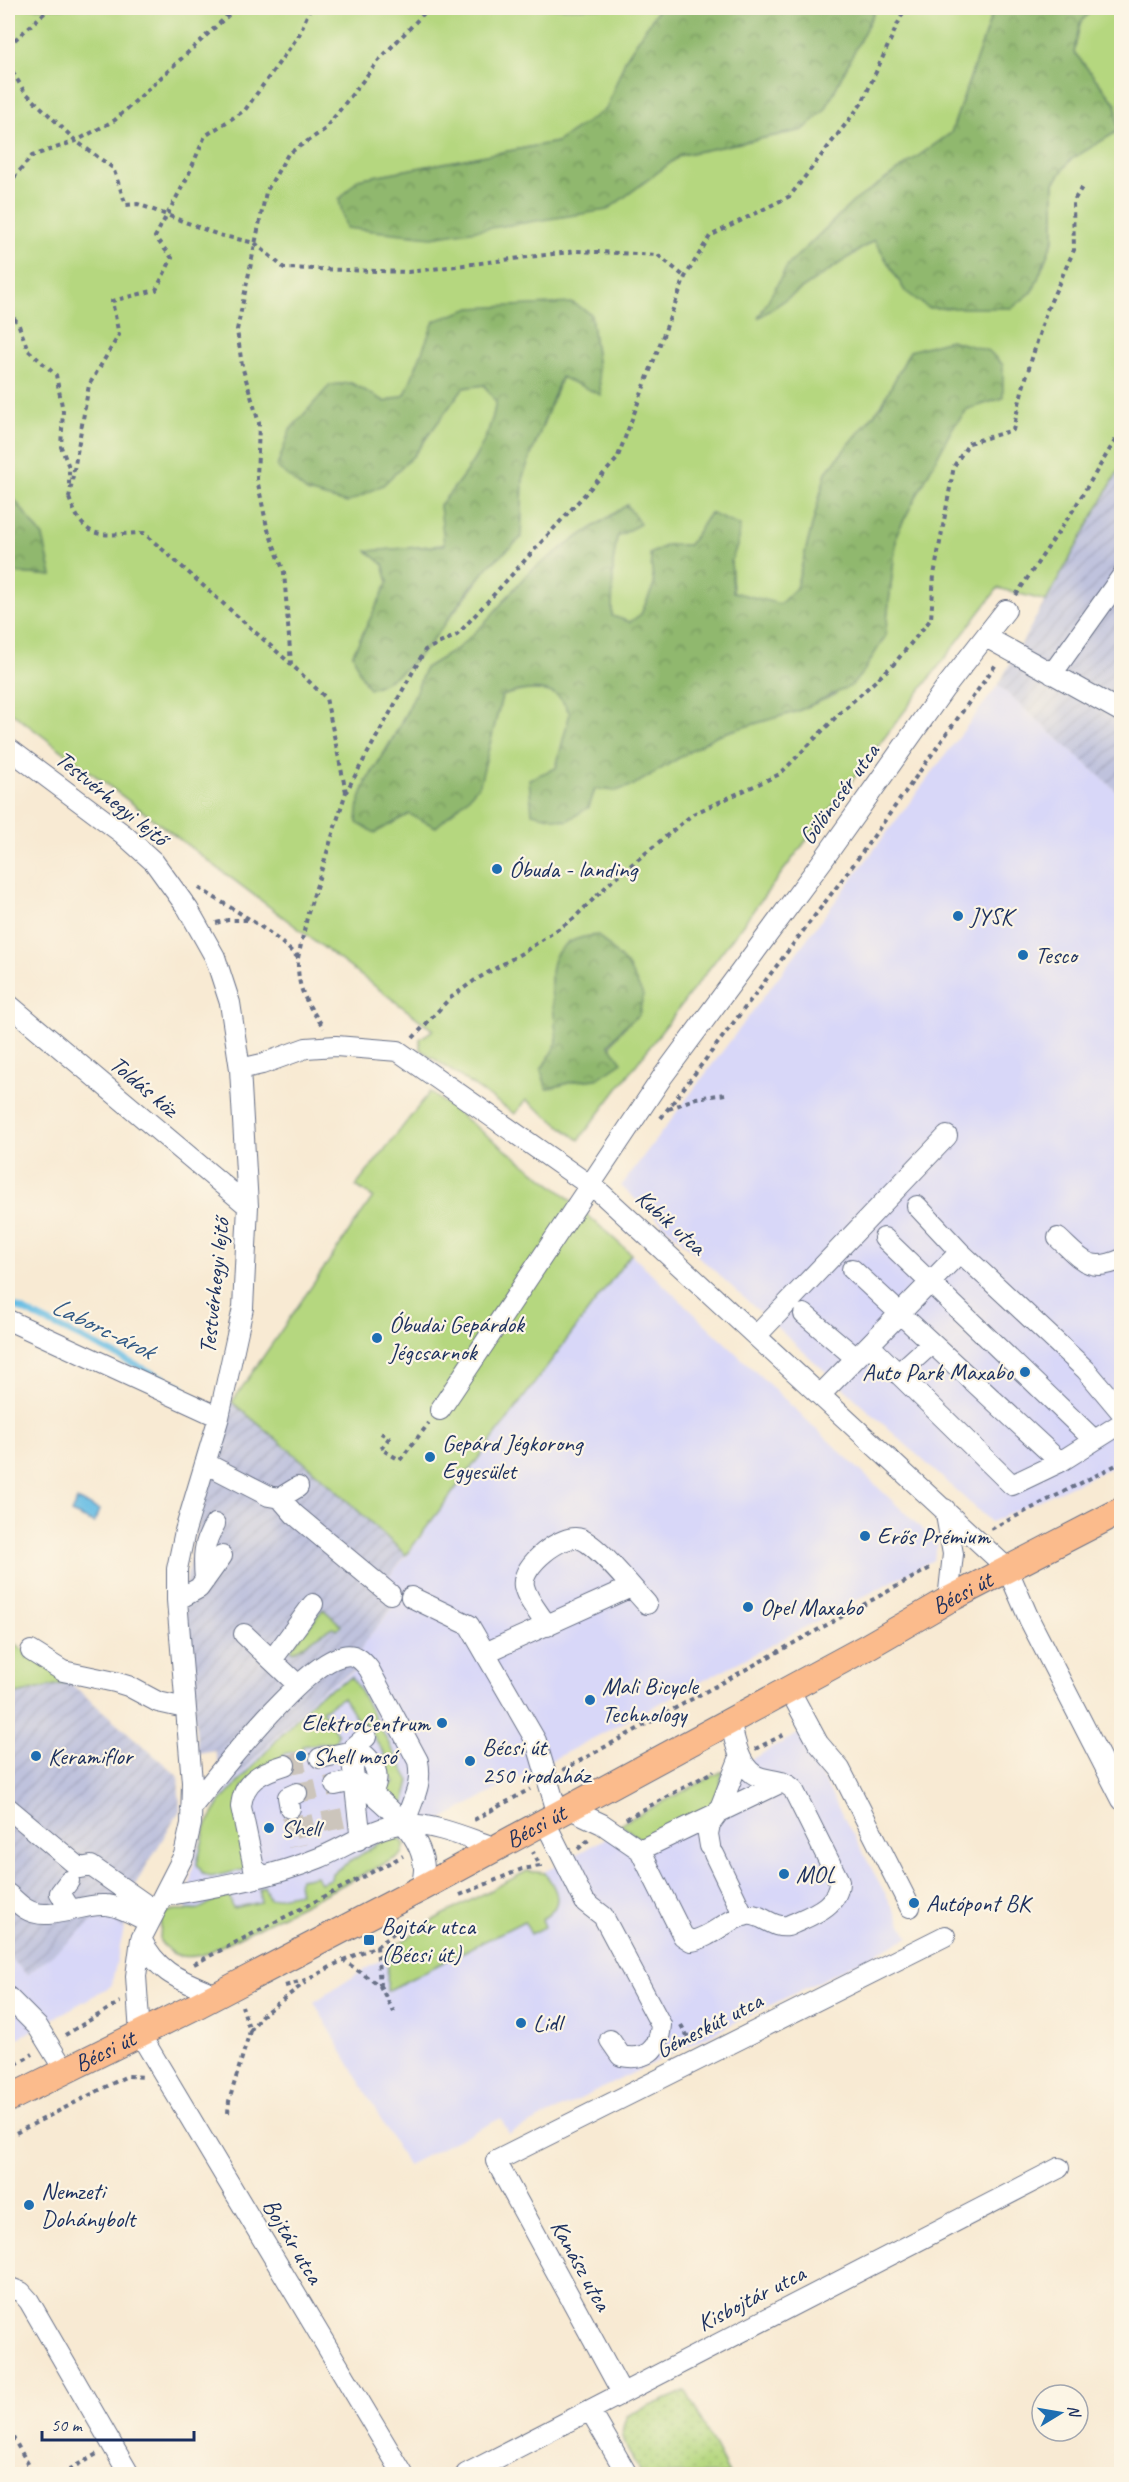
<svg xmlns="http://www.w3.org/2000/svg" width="1129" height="2482" viewBox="0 0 1129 2482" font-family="Caveat,sans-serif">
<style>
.built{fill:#d8d7f8}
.industrial{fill:url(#industrial-furrows)}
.grass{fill:#b5d77f;stroke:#68836e;stroke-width:1.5;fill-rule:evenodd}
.forest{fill:url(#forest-crowns);stroke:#567466;stroke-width:1.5}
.park{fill:url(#park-dots);stroke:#68836e;stroke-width:1.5}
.water{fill:#68bde4;stroke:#4276a1;stroke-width:1.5}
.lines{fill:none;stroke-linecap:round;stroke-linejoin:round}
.stream{stroke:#68bde4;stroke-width:6}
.minor-tunnel{stroke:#ccc5bc;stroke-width:20;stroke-dasharray:20 10;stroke-linecap:butt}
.minor-casing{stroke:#687087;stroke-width:22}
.major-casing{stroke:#687087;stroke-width:28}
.path{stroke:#687087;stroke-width:4;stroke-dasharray:4.5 4.5;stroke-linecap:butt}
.minor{stroke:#fff;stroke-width:20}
.major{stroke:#fbbb8c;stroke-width:26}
.poi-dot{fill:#1f6fb2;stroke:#fcf5e5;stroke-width:2}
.labels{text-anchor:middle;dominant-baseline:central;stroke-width:4.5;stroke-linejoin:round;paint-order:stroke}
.street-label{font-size:24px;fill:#1b2f5e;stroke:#fcf5e5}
.poi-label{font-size:24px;fill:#1b2f5e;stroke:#fcf5e5;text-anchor:start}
.water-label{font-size:26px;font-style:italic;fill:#325a86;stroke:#fcf5e5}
</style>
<defs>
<pattern id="industrial-furrows" width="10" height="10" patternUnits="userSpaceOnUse" patternTransform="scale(1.5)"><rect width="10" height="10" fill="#bfc2dd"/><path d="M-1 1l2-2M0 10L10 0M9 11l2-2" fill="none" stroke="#a4a7c0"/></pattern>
<pattern id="forest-crowns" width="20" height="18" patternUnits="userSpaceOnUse" patternTransform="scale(1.5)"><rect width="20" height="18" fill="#90b86e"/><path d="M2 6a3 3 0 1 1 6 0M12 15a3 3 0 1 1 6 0" fill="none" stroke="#75965e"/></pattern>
<pattern id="park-dots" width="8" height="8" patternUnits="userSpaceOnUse" patternTransform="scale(1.5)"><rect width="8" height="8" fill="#b5d77f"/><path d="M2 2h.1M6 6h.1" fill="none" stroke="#9bb970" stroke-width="1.8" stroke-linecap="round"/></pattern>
</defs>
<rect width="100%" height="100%" fill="#fcf5e5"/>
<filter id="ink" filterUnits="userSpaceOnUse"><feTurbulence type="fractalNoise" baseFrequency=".0167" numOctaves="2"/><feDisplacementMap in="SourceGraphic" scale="12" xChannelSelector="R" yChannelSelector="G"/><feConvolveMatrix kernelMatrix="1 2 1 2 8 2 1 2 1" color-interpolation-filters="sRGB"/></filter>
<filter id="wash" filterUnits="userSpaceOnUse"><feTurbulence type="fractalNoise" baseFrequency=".008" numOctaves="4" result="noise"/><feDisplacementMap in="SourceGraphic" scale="24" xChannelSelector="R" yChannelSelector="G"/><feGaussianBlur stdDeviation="1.35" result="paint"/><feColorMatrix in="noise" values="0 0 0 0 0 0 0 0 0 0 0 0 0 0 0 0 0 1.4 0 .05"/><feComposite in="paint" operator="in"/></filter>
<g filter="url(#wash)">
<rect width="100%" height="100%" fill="#f8ead3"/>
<path class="built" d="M998,685L1121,795V1463L991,1522L621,1186Z
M631,1254L938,1544L933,1560L527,1773L205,1948L191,1928L186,1905L196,1851L220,1797L316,1693L354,1672L352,1665L365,1641L401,1598L384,1582L407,1555Z
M798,1734L909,1937L509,2134L501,2118L407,2165L314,2002L372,1965Z
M102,1913L124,1929L111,1986L8,2044V1955L27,1975Z"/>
<path class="industrial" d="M1121,466V795L998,685Z
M232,1402L318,1474L406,1555L384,1582L401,1597L365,1641L352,1665L354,1671L316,1693L226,1790L215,1751L198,1754L184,1597L188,1568L213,1466Z
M69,1682L178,1776L180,1810L135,1885L124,1929L102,1914L27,1975L8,1955V1696Z"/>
<path class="grass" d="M8,8H659L626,58L606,110L557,142L358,179L607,210L681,155L803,130L825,110L876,8H994L951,133L853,202L788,265L760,317L875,240L905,291L1012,308L1033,291L1054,238V183L1070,160L1118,130L1116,104L1074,52L1080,23L1093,8H1121V466L1046,601L998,588L579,1140L526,1100L515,1114L420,1049V1039L433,1030L8,710V572L52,576L43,537L8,491ZM591,314L601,394L562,376L523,476L521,538L489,566L425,650L353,654L388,582L383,564L368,551L445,545L440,505C466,474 489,444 496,402L484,385L463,388L414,455L383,485L277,467L290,430L331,385L351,383L386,402L405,395L435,321ZM910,351L1003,398L968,409L953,427L897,533L885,637L835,695L798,711L717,735L642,780L595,789L589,807L556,768L570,713C567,709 563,701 559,697C543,685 519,691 502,696L490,744L366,781C390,745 411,709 425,668L457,649L485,623L527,574L569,543L627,505L617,537L613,563L612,616L630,622L641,614L654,585L650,554L667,545H689L710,513L737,546L731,561L733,592L780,605L796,588L826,472L881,406ZM569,941L638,1015C613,1035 608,1050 597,1079L575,1081L547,1089L541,1070L557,1043L556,955Z
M430,1092L564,1194L631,1254L406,1555L318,1474L232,1402L373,1197L356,1186Z
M323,1609L341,1625L338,1629L332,1627L293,1652L291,1649Z
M8,1639L69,1682L8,1696Z
M352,1677L410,1781L404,1804L400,1807H394L383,1790L395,1782L386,1768L382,1771L376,1761L385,1755L368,1727L363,1729L343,1697L322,1710L338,1735L335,1742L302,1746L303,1750L283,1754L284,1761L242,1787L247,1869L211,1877L203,1874L197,1864L206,1826L221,1801L317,1696Z
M723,1771L717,1796L707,1813L644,1842L620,1824Z
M390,1836L399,1837L405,1845L402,1854L398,1857L207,1953C190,1959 171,1959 160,1941L161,1918C173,1904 184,1913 198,1909C210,1905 216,1895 230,1898L233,1908L261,1902L259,1889L264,1886L269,1899L300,1893L298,1883L300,1879L316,1876L320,1883L331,1879L332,1873Z
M527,1871L545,1873C558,1891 565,1905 542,1919L545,1927L531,1934L524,1921L387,1991L388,1951L435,1919Z"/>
<path class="forest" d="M659,8H876L825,110L803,130L681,155L607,210L432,237L346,228L339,200L358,179L557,142L606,109L626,58Z
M994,8H1093L1080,23L1074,52L1116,104L1118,131L1070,160L1054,183V238L1033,291L1012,308H928L905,291L874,240L758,318L788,265L853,202L951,133Z
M573,303L591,314L601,395L561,377L523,476L521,538C511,547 499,556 490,565C449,607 428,669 369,689L359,672L353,654L388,582L383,564L367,551L444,545L440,505C466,474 489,444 496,402L484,385L463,388L414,455L383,485L347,503L307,492L277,467L290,430L330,385L351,383L386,402L405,395L434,321L471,308Z
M950,340L989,351L1003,365V398L968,409L953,427L897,533L885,637L864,671L851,686L798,711L717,735L634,785L616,791L595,789L589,807L567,821L532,813L529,779L556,768L570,713C567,709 563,701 559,697C543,685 519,690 502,696L480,784L466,800L436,827L409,814L375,833L357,823C358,785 373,774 390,744C404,719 416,695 425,668L457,649L485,623L527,574L569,543L627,505L640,524L617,537L613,563L612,616L630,622L641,614L654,585L650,554L667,545H689L710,513L740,526L737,546L731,561L733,592L780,604L796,588L826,472L881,406L910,351Z
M8,491L43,537L52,576L8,572Z
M598,935L628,966L643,995L639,1015L622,1028L609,1045L622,1062L597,1079L575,1081L547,1089L541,1070C545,1062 556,1050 557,1041C557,1036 555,1028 555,1023C550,979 539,939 598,935Z"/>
<path class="park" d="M686,2391L729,2474H642C631,2456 614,2436 628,2415Z"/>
<path class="water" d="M77,1500L99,1510L94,1523L71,1513Z"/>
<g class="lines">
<path class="stream" d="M8,1303L182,1387"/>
</g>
</g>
<g filter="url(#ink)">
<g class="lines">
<path class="minor-tunnel" d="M285,1765L320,1758
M297,1793L335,1785
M292,1816L298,1846
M294,1828L343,1818"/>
<defs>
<path id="minor" d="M986,637L1122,712
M1052,674L1122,576
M8,748L123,834L154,862L188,909L215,957L230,1003L240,1069L248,1206L243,1308L219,1417L185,1531L177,1569V1600L192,1782L191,1824L184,1855L141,1939L136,1976L140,2034L403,2474
M8,1004L248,1206
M240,1069L262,1064L306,1048L336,1046L398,1051L602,1194L1007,1568L1030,1621L1122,1800
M917,1206L960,1252L1086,1370L1122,1413
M884,1238L1094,1440
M1058,1238C1081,1259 1089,1274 1122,1259
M852,1269L1060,1462
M804,1314L856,1358
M8,1320L219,1417
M757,1335L947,1136
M869,1345L1012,1485L1060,1462L1122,1423
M898,1374L931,1344
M821,1394L960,1252
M440,1410L663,1076L823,860L945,688L1006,610
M205,1463L269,1496L280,1498L298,1487
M280,1498L294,1514L390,1594
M945,1509L953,1554L948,1600
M205,1580C203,1557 203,1543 215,1524
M411,1597L469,1625L536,1741L558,1815
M177,1600L199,1588L222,1556
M547,1626C540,1614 527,1600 524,1586C520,1566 563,1532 581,1539C600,1547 632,1588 647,1604
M244,1634L298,1685
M31,1651L63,1671L115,1682L128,1686L158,1702L185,1708
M485,1653L631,1587
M272,1660L313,1604
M789,1689L818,1743L840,1769L910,1907
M366,1737L353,1748L352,1760L365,1755C378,1767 380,1778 372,1793
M320,1758L344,1753L352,1760L360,1832L358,1840
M335,1785L354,1781L360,1783C385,1805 423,1833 424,1869C424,1875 422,1882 422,1888
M8,1808L80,1868L91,1866L155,1911
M191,1808C218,1774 304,1663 343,1656C355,1653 362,1660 369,1669L418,1761C423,1788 411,1800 405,1824
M290,1808L288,1797L297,1793
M570,1809L602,1824L640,1850L683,1936L691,1941C712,1938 727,1918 747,1915C762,1913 772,1929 788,1926C808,1916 839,1908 839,1881L793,1789C783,1780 774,1781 762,1778C739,1772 735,1740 730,1721
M545,1822L585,1902L603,1916L661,2025C659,2050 646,2061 621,2056L610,2040
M710,1846L708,1834L710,1824L718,1813L740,1757
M640,1850L782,1782
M714,1854L744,1916
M263,1876L254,1868L241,1807C243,1780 262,1772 285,1765
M69,1881L60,1893L70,1909
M8,1894C13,1898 19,1905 26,1909C48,1923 80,1903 105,1905C119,1905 136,1916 149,1922
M164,1896C216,1887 270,1878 319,1858C344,1848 377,1825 404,1824C436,1824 467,1838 496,1848
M141,1939C159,1975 182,1980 216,1995
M8,1997L38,2027L65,2071
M8,2287L21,2292L29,2301L129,2474
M622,2393L496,2161L945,1936
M590,2410L627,2474
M466,2474L1059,2168"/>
<g id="major">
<path id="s1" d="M8,2099L196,2006L422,1888L865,1648L948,1600L1122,1510"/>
</g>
</defs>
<use href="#minor" class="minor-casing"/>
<use href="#major" class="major-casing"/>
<path class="path" d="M8,46L50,8
M8,64L24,91L76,141L113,168L126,205L138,204L219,235L255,243L284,268L408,272L577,251L658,255L685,277
M8,185L32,156L76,141L115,120L236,8
M8,311L18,323L28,350L56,375L63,411L61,447L69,467V487
M69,498L89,385L119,335L112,301L156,290L172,258L155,237L187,178L205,136L245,110L299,35L310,8
M69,498C86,544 101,534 144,533L291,664
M1016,595L1072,512L1122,429
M346,792L326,698L291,664L284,572L267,527L257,479L259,423L242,366L237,330L266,192L288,154L324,130L380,59L429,8
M199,888C233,910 270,928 298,958C297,990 306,1002 324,1028
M216,923L228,920H247
M298,958L308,913L346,792L425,650L457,635L617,459L685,277L710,236L790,196L862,103L905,8
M413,1038L449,999L475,980L524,952L573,919L613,880L693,814L780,774L841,712L893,665L931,619L934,575L954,466L969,443L1013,430L1022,391L1046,312L1074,250L1073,202L1084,184
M669,1109L696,1098L726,1094
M661,1118L851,868L997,663
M381,1433L389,1438L381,1449L400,1460L429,1423
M991,1529L1122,1462
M755,1749L787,1733
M563,1770L932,1567
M626,1819L714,1771
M474,1820L530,1789
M578,1849L591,1838
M460,1895L522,1869L540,1866L533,1852
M377,1946L380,1985
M343,1960L377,1946L404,1925
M194,1964L403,1856
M285,1986L309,1979L343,1960L380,1986L394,2012
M681,2025L691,2042
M250,2031L261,2016L306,1982
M65,2035L120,2002
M8,2069L33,2054
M228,2113L229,2101L250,2031L242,2006
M8,2137L127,2076L144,2077
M8,2429L34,2474
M61,2474L97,2454"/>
<use href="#minor" class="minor"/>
<use href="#major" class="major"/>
</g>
</g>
<g class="poi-dot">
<circle cx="497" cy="869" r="6"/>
<circle cx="958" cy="916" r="6"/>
<circle cx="1023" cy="955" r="6"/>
<circle cx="377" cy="1338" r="6"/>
<circle cx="1025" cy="1372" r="6"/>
<circle cx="430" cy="1457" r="6"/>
<circle cx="865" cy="1536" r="6"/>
<circle cx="748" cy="1607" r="6"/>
<circle cx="590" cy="1700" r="6"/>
<circle cx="442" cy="1723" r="6"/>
<circle cx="36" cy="1756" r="6"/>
<circle cx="301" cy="1756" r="6"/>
<circle cx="470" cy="1761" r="6"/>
<circle cx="269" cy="1828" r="6"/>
<circle cx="784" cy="1874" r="6"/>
<circle cx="914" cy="1903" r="6"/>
<rect x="363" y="1934" width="12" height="12" rx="3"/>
<circle cx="521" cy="2023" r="6"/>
<circle cx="29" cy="2205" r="6"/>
</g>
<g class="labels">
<g class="street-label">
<text transform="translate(839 794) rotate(-54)">Gölöncsér utca</text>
<text transform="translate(112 798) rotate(39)">Testvérhegyi lejtő</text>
<text transform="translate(144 1086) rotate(40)">Toldás köz</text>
<text transform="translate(671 1222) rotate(42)">Kubik utca</text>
<text transform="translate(214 1286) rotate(-84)">Testvérhegyi lejtő</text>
<text stroke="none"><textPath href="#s1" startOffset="1080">Bécsi út</textPath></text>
<text stroke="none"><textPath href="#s1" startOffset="594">Bécsi út</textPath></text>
<text transform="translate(709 2025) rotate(-27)">Gémeskút utca</text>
<text stroke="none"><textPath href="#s1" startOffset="108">Bécsi út</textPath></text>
<text transform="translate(293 2241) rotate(59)">Bojtár utca</text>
<text transform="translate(581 2265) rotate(61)">Kanász utca</text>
<text transform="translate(751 2298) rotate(-27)">Kisbojtár utca</text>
</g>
<g class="poi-label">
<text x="509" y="869">Óbuda - landing</text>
<text x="970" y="916">JYSK</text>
<text x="1035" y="955">Tesco</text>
<text x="389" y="1324">Óbudai Gepárdok<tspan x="389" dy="28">Jégcsarnok</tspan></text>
<text x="1013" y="1372" text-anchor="end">Auto Park Maxabo</text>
<text x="442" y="1443">Gepárd Jégkorong<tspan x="442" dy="28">Egyesület</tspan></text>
<text x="877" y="1536">Erős Prémium</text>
<text x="760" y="1607">Opel Maxabo</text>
<text x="602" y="1686">Mali Bicycle<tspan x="602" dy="28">Technology</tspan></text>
<text x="430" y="1723" text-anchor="end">ElektroCentrum</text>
<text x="482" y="1747">Bécsi út<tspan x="482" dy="28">250 irodaház</tspan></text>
<text x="48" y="1756">Keramiflor</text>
<text x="313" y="1756">Shell mosó</text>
<text x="281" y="1828">Shell</text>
<text x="796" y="1874">MOL</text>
<text x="926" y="1903">Autópont BK</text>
<text x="381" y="1926">Bojtár utca<tspan x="381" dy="28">(Bécsi út)</tspan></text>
<text x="533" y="2023">Lidl</text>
<text x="41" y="2191">Nemzeti<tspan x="41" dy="28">Dohánybolt</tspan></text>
</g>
<g class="water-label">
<text transform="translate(103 1328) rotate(26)">Laborc-árok</text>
</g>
</g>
<rect width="1129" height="2482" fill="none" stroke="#fcf5e5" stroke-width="30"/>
<g transform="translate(1060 2413) rotate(79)"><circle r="28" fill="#fcf5e5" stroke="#a2a6af" stroke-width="1.5"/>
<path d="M0-4.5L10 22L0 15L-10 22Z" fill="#1f6fb2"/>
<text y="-9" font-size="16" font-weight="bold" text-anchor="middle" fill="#1b2f5e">N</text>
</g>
<path d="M42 2431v9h152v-9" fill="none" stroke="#1b2f5e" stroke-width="3"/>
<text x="51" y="2431" font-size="18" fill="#1b2f5e" stroke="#fcf5e5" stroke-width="4.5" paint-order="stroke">50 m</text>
</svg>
